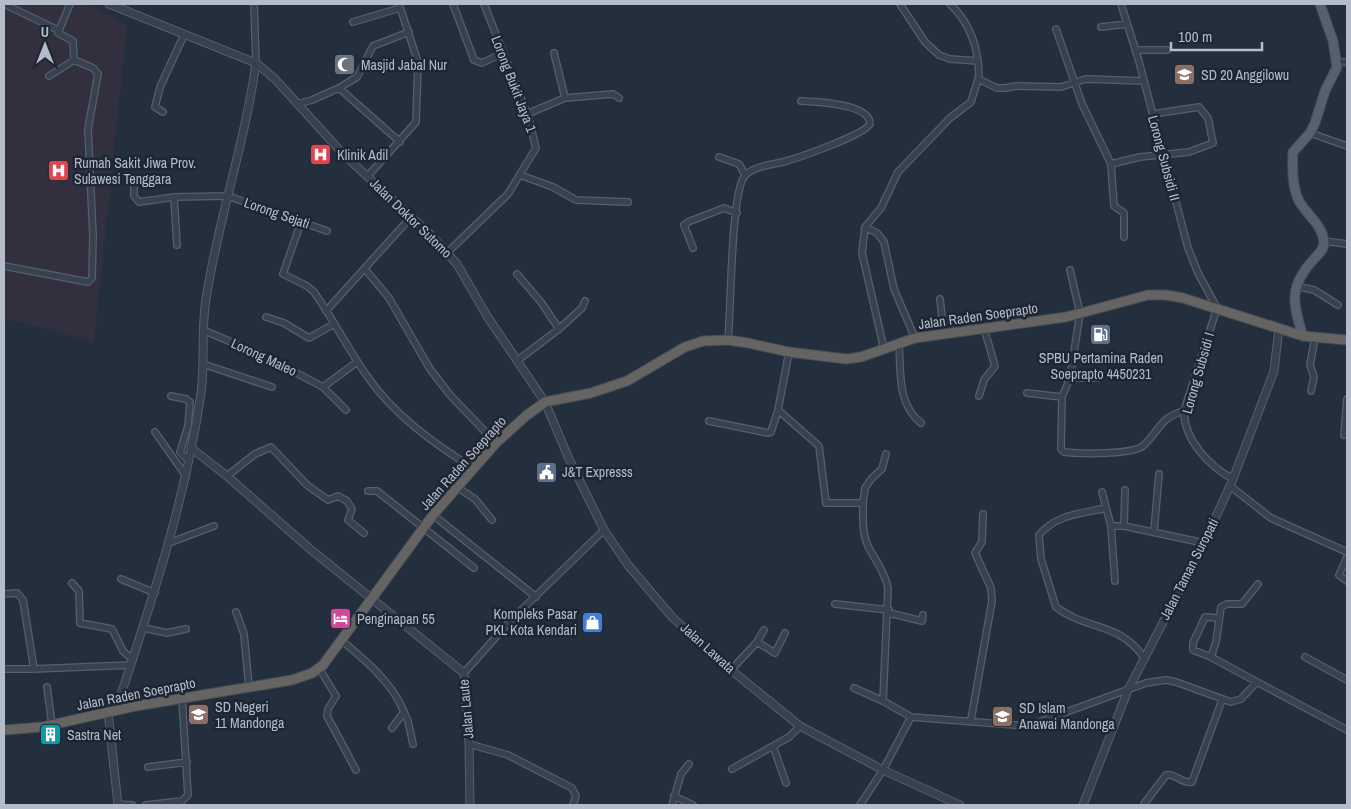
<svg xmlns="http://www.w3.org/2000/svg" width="1351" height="809" viewBox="0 0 1351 809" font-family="'Archivo Narrow',sans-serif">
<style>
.medical{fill:#32303f}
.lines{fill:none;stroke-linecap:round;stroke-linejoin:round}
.minor-casing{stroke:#565f6c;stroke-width:8}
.tertiary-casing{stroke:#565f6c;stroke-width:9}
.primary-casing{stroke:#414a57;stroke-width:11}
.trunk-casing{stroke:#434c59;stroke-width:11}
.minor{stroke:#38414e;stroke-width:5.5}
.tertiary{stroke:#38414e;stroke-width:7}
.primary{stroke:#56606e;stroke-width:9}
.trunk{stroke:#656462;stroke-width:9}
.labels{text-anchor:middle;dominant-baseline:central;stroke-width:5;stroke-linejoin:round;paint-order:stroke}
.poi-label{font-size:14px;fill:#b4bcc9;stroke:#1d2633;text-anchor:start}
.street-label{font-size:14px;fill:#b4bcc9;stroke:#1d2633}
</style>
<rect width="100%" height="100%" fill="#242f3e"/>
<path class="medical" d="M4,4H88L127,25L94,342L4,318Z"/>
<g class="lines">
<defs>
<path id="minor" d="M4,4L58,30
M254,4L256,63
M453,4L474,60L482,63L503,53
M950,4C966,19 975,39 978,61
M1121,4L1138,58L1188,248L1198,273L1217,308L1184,411C1184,440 1209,466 1233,479
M353,22L400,8
M1101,27L1127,24
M1056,29L1082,104L1111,164L1114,206L1124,213V237
M1135,50H1167
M1338,62H1347
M49,76L74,60
M978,79L997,88H1005L1016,86L1061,87L1086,79L1144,81
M339,88L357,77L373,46L409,32
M565,98L613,94L619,98
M297,104L312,100L339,88L400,142
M163,112L155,107L160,87L184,35
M527,114L565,98L554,53
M1310,133L1347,146
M719,157L739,164L745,175
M1111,164L1140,157L1189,152L1213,143L1208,118L1199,107L1153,114
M520,175L553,187L576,200L628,202
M367,177L416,122L418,62L399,4
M134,179V196L139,202L174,197L228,196L327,231
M174,197L177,245
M301,222L283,274L307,286L314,292C333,319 348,349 367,376C394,415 433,443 473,468
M865,227L877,233L884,242L894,289L915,338
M1324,241L1347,244
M693,248L684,225L688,222L724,208L737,213
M448,252L508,194L536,148L528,116L484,4
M4,266L88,282L92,278L93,236L88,129L98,74L93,68L74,60L73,41L58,33L70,4
M365,269L389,298L430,369L450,395L496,443
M1070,270L1080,313L1070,378H1097
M517,274L541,302L559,329L518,360
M1295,286L1314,290L1338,305
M940,299L942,317L967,330
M326,311L412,216
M266,317L284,323L309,338L334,324
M559,329L582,308L585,301
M203,330L264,356L323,387L346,410
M728,340C731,310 731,195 744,177C752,166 771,165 783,162C798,158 864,135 870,124C870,103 816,102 801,101
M899,344C901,373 897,404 921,423
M884,349L862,253L865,227L881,208L898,172L950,118L971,102L979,76L978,61L950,59L939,55L925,42L900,4
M789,352L778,410L819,446L826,503H863C863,517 862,533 868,546C875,560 885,572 888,588L883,701L911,717
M203,364L272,387
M1070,378L1062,397L1061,449L1064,452C1079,454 1135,455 1144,445C1161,429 1159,418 1184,411
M323,387L357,362
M1311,391L1314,377L1310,365L1315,337
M1027,393L1062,397
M171,396L186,399L190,402L188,426L180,452L189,461
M979,396L984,380L995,366L984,328
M709,421L768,433L771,432L778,410
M155,432L186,476
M1344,435L1347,399
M227,476L255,454L271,447L307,485L328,500L338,496L347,501L352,509L348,520L364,533
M1230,486L1271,518L1347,552
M457,487L475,499L492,520
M1125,490L1124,526L1204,543
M368,491H377L474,568
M1102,492L1111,526H1124
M863,503L865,488L872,478L882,469L886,454
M1106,508C1080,514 1057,514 1039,535L1041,559L1056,607C1085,630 1121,622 1144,658
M433,515L536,597
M1111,526L1115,581
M1154,531L1159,474
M169,543L214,526
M1347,557L1339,575L1347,581
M121,579L155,593
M72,583L79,591L80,623L112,629L123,651L133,660
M4,594L17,593L23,600L34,669L131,665
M835,604L889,610
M236,612L244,634L249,687
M889,613L922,621L923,615
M144,628L167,633L186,629
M341,640C364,659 393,683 404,712L392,728
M757,642L775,653L785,633
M1211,657L1193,650V643L1205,617L1218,618
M1305,657L1347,680
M319,668L336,696L328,709L327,716L356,770
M4,669H34
M731,670L757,642L764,630
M464,673L511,620L604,530
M1257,682L1211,657L1216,642L1221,607L1227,604H1242L1258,584
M47,687L52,725
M854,688L883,701
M404,712L408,721L413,744
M971,720L992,601L991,588L975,553L982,542L983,514
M469,744L508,755L572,788L576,796L573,805
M148,767L187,762
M732,769L773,746
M786,783L773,746L789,737L800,726
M674,796L693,805
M117,804L132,805
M1144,804L1166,775C1175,773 1182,784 1192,782L1222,700
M146,805L182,801L188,795L182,698
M672,805L681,774L689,764
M860,805L883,770L911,717L1028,726L1146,683L1166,680L1176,682L1231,702L1241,699L1257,682L1347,730"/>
<path id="tertiary" d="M109,4L256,63L275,79L344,155L429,233L457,264L487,316L545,402L569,459L604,530L628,565L672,617L731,670L800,726L883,770L960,805
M191,448L227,476L310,549L464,673L469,744L470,805
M116,710C150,606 185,503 201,393C205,362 201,330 206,299C218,220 245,143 256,63
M108,712L118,805
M1083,805L1128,690L1204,543L1233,479L1274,371L1279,328"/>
<path id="primary" d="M1303,336C1292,302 1289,286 1314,259C1319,254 1324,249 1324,243C1323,225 1307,215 1299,201C1292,187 1292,167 1293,152L1310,133L1315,123L1325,91L1337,67L1333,41L1320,4"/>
<path id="trunk" d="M4,730L42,727L136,706L292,680L312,673L323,665L433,515L496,443L527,415L545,402L591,393L627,381L685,347L703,341L728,340L748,343L789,352L846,359L861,357L915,338L1066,317L1148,295H1166L1183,298L1303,336L1347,340"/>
</defs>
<use href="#minor" class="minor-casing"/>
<use href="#tertiary" class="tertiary-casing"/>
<use href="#primary" class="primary-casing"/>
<use href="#trunk" class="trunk-casing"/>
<use href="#minor" class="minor"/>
<use href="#tertiary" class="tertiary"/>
<use href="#primary" class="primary"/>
<use href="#trunk" class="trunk"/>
</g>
<defs>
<symbol id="mosque-square" viewBox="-11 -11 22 22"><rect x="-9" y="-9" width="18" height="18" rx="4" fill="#6b7280" stroke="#1d2633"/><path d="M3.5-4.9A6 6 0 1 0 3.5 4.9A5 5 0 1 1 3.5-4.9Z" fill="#fff"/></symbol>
<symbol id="school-square" viewBox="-11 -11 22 22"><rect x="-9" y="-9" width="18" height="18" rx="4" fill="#8d6e63" stroke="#1d2633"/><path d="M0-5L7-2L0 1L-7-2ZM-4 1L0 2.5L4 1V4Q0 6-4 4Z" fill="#fff"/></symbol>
<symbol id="hospital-square" viewBox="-11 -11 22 22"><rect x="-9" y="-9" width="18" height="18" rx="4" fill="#e0444e" stroke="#1d2633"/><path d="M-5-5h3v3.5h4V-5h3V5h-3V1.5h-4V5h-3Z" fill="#fff"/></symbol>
<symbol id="fuel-square" viewBox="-11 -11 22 22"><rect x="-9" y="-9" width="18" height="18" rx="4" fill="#5c6f8a" stroke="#1d2633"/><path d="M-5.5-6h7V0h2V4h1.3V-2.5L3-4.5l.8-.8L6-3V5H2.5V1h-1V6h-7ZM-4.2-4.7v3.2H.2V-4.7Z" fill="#fff"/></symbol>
<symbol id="civic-square" viewBox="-11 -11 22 22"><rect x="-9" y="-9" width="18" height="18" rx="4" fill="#5c6f8a" stroke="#1d2633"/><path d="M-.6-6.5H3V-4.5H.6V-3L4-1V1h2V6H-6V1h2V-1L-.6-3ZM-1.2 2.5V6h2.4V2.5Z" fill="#fff"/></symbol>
<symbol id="hotel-square" viewBox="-11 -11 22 22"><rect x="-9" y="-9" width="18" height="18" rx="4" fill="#d1479c" stroke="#1d2633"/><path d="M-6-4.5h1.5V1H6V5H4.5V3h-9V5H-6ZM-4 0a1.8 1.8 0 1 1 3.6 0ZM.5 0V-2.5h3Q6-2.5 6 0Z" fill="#fff"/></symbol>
<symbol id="shop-square" viewBox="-11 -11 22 22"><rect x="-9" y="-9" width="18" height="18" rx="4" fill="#3f7fe0" stroke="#1d2633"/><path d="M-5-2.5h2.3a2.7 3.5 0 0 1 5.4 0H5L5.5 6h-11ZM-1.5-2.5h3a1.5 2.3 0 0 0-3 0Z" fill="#fff"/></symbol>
<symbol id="building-square" viewBox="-11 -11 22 22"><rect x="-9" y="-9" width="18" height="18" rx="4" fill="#0f9aa8" stroke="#1d2633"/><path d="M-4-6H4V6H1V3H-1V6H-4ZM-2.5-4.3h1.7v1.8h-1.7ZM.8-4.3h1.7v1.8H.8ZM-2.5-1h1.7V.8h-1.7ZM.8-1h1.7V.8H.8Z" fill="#fff"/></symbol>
</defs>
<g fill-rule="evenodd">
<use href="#mosque-square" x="332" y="52" width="25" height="25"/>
<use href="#school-square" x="1172" y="62" width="25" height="25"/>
<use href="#hospital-square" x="308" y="142" width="25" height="25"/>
<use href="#hospital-square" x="46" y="158" width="25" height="25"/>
<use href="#fuel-square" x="1088" y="322" width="25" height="25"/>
<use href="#civic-square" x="534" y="460" width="25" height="25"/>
<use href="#hotel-square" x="328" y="606" width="25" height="25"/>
<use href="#shop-square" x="580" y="610" width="25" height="25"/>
<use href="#school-square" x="186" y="702" width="25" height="25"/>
<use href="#school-square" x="990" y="704" width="25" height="25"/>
<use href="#building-square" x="38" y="722" width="25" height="25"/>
</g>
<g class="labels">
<g class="poi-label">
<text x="361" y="65">Masjid Jabal Nur</text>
<text x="1201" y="75">SD 20 Anggilowu</text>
<text x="337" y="155">Klinik Adil</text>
<text x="74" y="163">Rumah Sakit Jiwa Prov.<tspan x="74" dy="16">Sulawesi Tenggara</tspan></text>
<text x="1101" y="358" text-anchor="middle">SPBU Pertamina Raden<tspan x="1101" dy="16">Soeprapto 4450231</tspan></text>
<text x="562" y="472">J&amp;T Expresss</text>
<text x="577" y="614" text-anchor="end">Kompleks Pasar<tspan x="577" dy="16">PKL Kota Kendari</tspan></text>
<text x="357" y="619">Penginapan 55</text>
<text x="215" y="707">SD Negeri<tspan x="215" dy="16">11 Mandonga</tspan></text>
<text x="1019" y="708">SD Islam<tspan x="1019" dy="16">Anawai Mandonga</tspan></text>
<text x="67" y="735">Sastra Net</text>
</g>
<g class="street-label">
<text transform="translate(514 84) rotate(69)">Lorong Bukit Jaya 1</text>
<text transform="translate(1164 158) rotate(75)">Lorong Subsidi II</text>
<text transform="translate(277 213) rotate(19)">Lorong Sejati</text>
<text transform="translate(411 218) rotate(44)">Jalan Doktor Sutomo</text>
<text transform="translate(978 316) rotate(-8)">Jalan Raden Soeprapto</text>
<text transform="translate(264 357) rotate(25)">Lorong Maleo</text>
<text transform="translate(1198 373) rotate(-74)">Lorong Subsidi I</text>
<text transform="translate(463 463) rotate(-48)">Jalan Raden Soeprapto</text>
<text transform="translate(1189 569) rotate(-63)">Jalan Taman Suropati</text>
<text transform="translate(708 648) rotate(42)">Jalan Lawata</text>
<text transform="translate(136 694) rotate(-11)">Jalan Raden Soeprapto</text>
<text transform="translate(466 709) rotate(-95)">Jalan Laute</text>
</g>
</g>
<rect width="1351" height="809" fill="none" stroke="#b4bcc9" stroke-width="10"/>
<g transform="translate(45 45)" stroke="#1d2633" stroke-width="4" paint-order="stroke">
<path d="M0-4L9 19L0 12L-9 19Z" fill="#b4bcc9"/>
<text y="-8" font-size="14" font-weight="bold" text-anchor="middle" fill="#b4bcc9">U</text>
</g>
<path d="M1171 42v8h91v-8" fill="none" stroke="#b4bcc9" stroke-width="2.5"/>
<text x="1178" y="42" font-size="15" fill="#b4bcc9" stroke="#1d2633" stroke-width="4" paint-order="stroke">100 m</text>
</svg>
